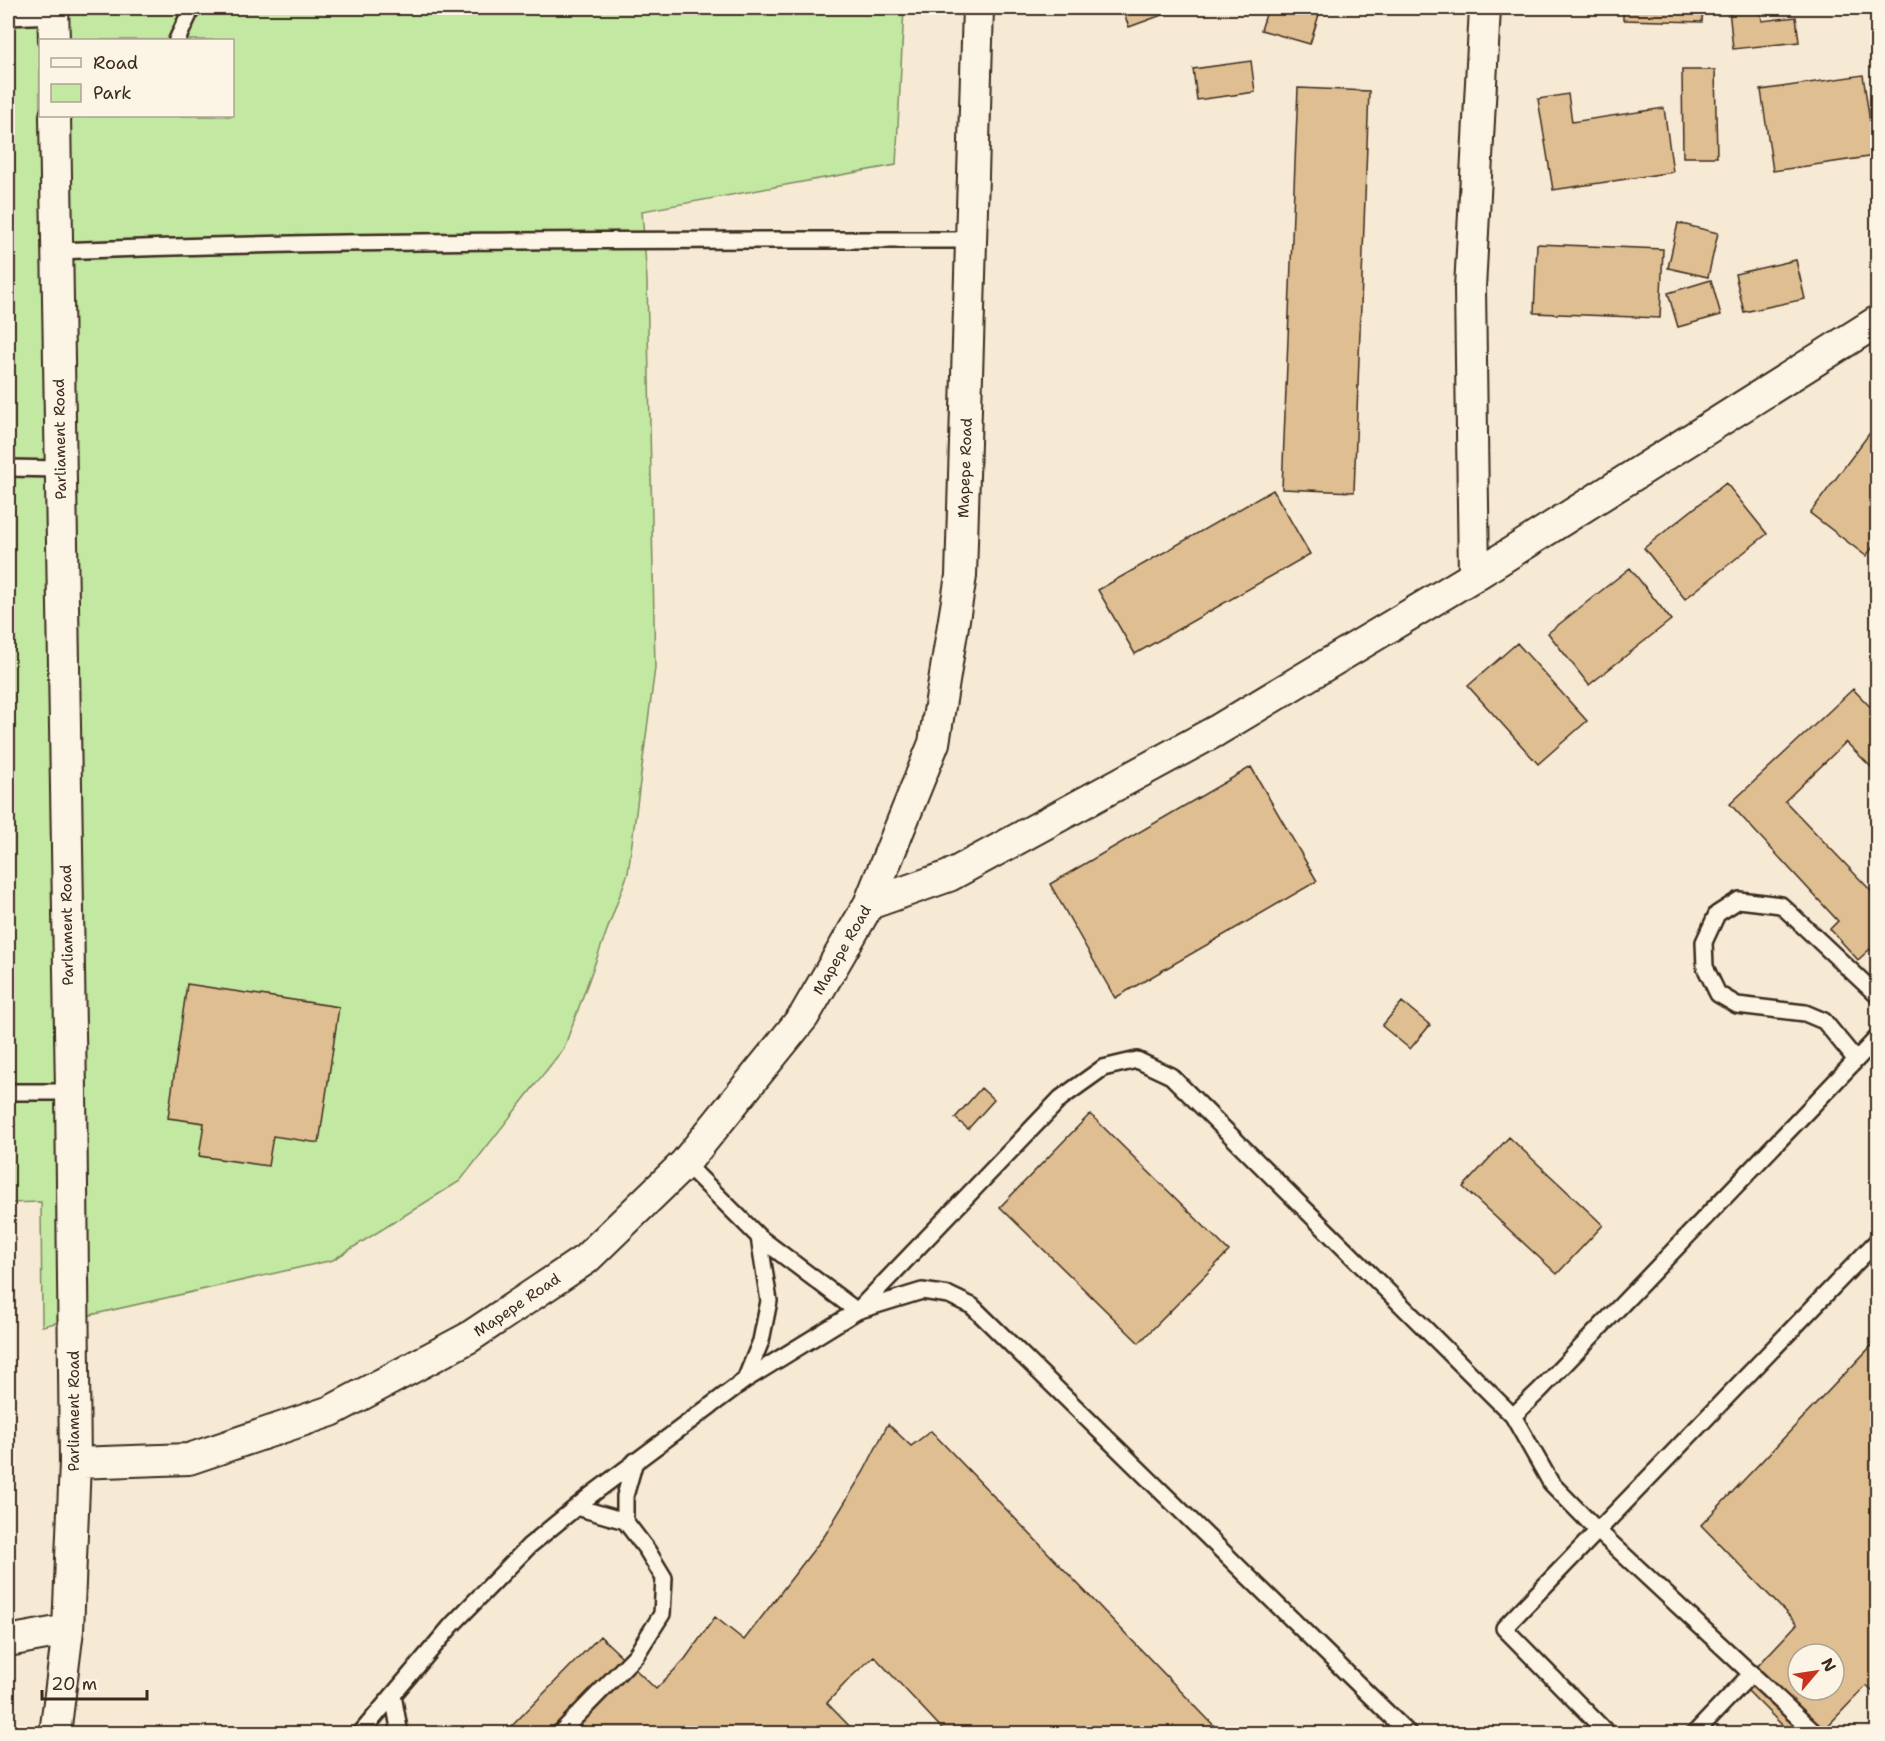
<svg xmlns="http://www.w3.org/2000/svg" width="1885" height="1741" viewBox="0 0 1885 1741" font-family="'Shantell Sans',sans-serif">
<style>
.green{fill:#c2e8a2;stroke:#7e8960;stroke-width:1.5;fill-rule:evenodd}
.building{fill:#dfbe91;stroke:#3b2a1e;stroke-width:1.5;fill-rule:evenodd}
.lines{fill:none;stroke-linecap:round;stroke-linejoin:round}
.service-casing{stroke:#3b2a1e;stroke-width:20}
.minor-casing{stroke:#3b2a1e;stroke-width:34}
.service{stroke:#fcf5e5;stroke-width:15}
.minor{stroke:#fcf5e5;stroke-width:30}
.labels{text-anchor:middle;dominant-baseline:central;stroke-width:5;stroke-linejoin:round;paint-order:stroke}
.street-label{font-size:15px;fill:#3b2a1e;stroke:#fcf5e5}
</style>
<rect width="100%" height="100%" fill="#f6ead4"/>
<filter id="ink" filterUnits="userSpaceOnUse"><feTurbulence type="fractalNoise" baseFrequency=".0167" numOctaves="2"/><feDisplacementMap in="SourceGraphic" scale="12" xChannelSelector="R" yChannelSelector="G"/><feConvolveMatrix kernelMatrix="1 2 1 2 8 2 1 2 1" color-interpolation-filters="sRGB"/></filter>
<g filter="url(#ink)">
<path class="green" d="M8,8H904L896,165L642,211L647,280L655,668L628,873L564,1048L460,1181L333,1260L42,1326L41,1202L8,1203ZM40,40H232V116H40Z"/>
<path class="building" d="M1122,8H1181L1129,27Z
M1268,8H1321L1310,44L1261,30Z
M1623,8H1703L1702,22L1623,20Z
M1744,8H1760L1762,21L1796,17L1799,42L1733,49L1729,9Z
M1251,61L1255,92L1197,100L1193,69Z
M1682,70H1715L1717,157H1683Z
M1863,75L1875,156L1773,171L1761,90Z
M1298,88L1369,91L1354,492L1282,489Z
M1568,94L1572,122L1664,108L1673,172L1553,190L1538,99Z
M1678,223L1718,233L1708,277L1668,268Z
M1537,244L1663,249L1660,318L1534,313Z
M1796,260L1805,299L1744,312L1735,274Z
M1711,280L1721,315L1678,327L1668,293Z
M1878,422V541L1866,556L1810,513Z
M1726,483L1767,534L1685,599L1644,548Z
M1273,490L1310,554L1135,654L1098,590Z
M1630,568L1671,620L1589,685L1548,633Z
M1517,643L1587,721L1538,764L1468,686Z
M1853,689L1878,715V774L1846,742L1785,801L1874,894L1878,890V957L1870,949L1858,960L1830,929L1838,921L1730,804Z
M1251,767L1317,881L1115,998L1050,884Z
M187,984L339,1007L319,1143L273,1136L268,1166L199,1156L204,1123L168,1118Z
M1402,1002L1430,1025L1410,1049L1382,1026Z
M981,1088L994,1100L968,1129L955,1118Z
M1090,1114L1229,1251L1139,1343L1000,1207Z
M1509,1137L1603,1225L1557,1274L1463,1187Z
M1878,1339V1696L1866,1686L1820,1734H1791L1741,1684L1797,1624L1701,1525ZM1798,1654H1834V1690H1798Z
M888,1424L911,1446L931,1431L1222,1734H947L874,1656L850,1678L827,1703L857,1734H504L600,1636L656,1689L685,1659L715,1617L744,1640L825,1535L864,1471Z"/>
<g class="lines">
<defs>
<path id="service" d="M8,17L53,15
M177,40L192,8
M56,251C361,239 667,240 972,240
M8,468L60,469
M1856,1060L1824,1021L1805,1013L1737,1005L1718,994L1705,967L1704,942L1717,914L1739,900L1781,905L1878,996
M8,1092H71
M685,1163L759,1237L857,1311L922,1291L949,1295L972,1306L1409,1734
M745,1380L761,1341L769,1301L759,1237
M1513,1416L1540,1390L1878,1037
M625,1521V1496L635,1461
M393,1695L400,1734
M360,1734L452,1625L529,1546L591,1495L745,1380L857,1311L1061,1098L1103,1068L1137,1060L1171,1076L1513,1416L1551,1483L1597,1530L1816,1734
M559,1734L636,1655L662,1614L664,1578L647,1550L625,1521L576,1507
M1608,1734L1504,1628L1878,1240
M1694,1734L1752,1673"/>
<path id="minor" d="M53,8L54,40
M55,116L71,1092L75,1463L68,1630L55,1734
M1474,576L1470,288L1485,8
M869,904L949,876L1216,731L1474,576L1878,321
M75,1463L189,1459L331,1411L468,1338L586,1259L685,1163L804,1016L869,904L934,743L961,576L978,8
M8,1641L68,1630"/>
</defs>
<use href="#service" class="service-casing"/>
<use href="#minor" class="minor-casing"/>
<use href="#service" class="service"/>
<use href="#minor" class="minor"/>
</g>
</g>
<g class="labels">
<g class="street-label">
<text transform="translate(60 439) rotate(-91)">Parliament Road</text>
<text transform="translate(965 468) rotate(-88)">Mapepe Road</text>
<text transform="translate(67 925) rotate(-91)">Parliament Road</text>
<text transform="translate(842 950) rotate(-60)">Mapepe Road</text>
<text transform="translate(517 1305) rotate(-34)">Mapepe Road</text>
<text transform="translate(74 1411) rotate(-90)">Parliament Road</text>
</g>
</g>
<rect width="1885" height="1741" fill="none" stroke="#fcf5e5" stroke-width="30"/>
<rect x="15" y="15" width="1855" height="1711" fill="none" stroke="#3b2a1e" stroke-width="2" filter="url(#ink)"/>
<rect x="39" y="39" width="195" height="78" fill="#fcf5e5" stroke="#afa495" stroke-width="1.5"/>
<rect x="51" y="58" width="30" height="9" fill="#fcf5e5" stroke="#afa495" stroke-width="1.5"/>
<text x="93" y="69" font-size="18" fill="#3b2a1e">Road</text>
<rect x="51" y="84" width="30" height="18" fill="#c2e8a2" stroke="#afa495" stroke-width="1.5"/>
<text x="93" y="99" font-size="18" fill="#3b2a1e">Park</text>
<g transform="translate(1816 1672) rotate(61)"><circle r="28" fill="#fcf5e5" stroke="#afa495" stroke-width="1.5"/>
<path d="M0-4.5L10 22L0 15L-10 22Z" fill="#c8321e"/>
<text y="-9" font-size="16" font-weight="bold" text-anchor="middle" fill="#3b2a1e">N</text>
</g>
<path d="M42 1690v9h105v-9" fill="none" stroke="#3b2a1e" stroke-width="3"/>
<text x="51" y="1690" font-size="18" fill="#3b2a1e" stroke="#fcf5e5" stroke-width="4.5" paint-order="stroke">20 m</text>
</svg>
